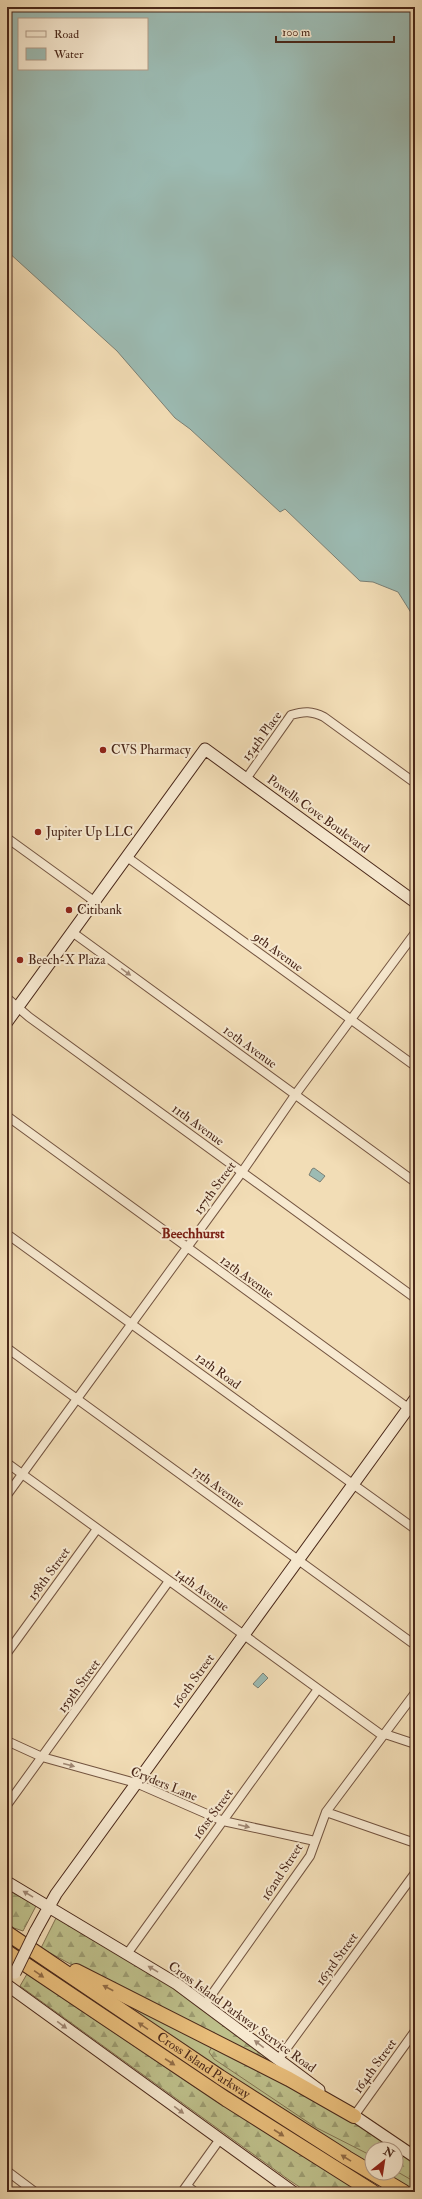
<svg xmlns="http://www.w3.org/2000/svg" width="422" height="2199" viewBox="0 0 422 2199" font-family="'IM FELL Double Pica',serif">
<style>
.grass{fill:#bec08b;stroke:#847452}
.forest{fill:url(#forest-firs);stroke:#847452}
.water{fill:#9cbbb3;stroke:#7b8075;fill-rule:evenodd}
.lines{fill:none;stroke-linecap:round;stroke-linejoin:round}
.street-casing{stroke:#735440;stroke-width:10}
.secondary-casing{stroke:#492719;stroke-width:13}
.highway-casing{stroke:#492719;stroke-width:16}
.street{stroke:#f7e9d0;stroke-width:8}
.secondary{stroke:#f7e9d0;stroke-width:11}
.highway{stroke:#e9be7b;stroke-width:14}
.secondary-bridge-casing{stroke:#492719;stroke-width:13;stroke-linecap:butt}
.secondary-bridge{stroke:#f7e9d0;stroke-width:11}
.oneway{fill:#a08874}
.oneway2{fill:#916b45}
.poi-dot{fill:#8f2418;stroke:#f7e9d0;stroke-width:1.5}
.labels{text-anchor:middle;dominant-baseline:central;stroke-width:4;stroke-linejoin:round;paint-order:stroke}
.street-label{font-size:13px;fill:#492719;stroke:#f7e9d0}
.poi-label{font-size:13px;fill:#492719;stroke:#f7e9d0;text-anchor:start}
.neighbourhood-label{font-size:14px;font-weight:bold;fill:#7a1f14;stroke:#f7e9d0}
</style>
<defs>
<pattern id="forest-firs" width="22" height="20" patternUnits="userSpaceOnUse"><rect width="22" height="20" fill="#bec08b"/><path d="M5 1l3.5 6h-7zM16 11l3.5 6h-7z" fill="#9c9c71"/></pattern>
</defs>
<rect width="100%" height="100%" fill="#f2ddb6"/>
<filter id="stains"><feTurbulence type="fractalNoise" baseFrequency=".005" numOctaves="4"/><feColorMatrix values="0 0 0 0 .2 0 0 0 0 .09 0 0 0 0 .02 0 0 0 .5 -.17"/></filter>
<radialGradient id="worn" r=".72"><stop offset=".6" stop-color="#630" stop-opacity="0"/><stop offset="1" stop-color="#630" stop-opacity=".3"/></radialGradient>
<path class="grass" d="M113,1997L182,2030L393,2149H372V2166L208,2061Z
M396,2151L415,2163V2191L384,2173H396Z"/>
<path class="forest" d="M7,1889L36,1906L23,1931L14,1928L7,1922Z
M56,1918L176,1989L287,2072L105,1983L41,1948Z
M27,1974L195,2087L361,2192H307L289,2180L20,1986Z
M213,2045L332,2106L393,2149H372V2156L315,2127L214,2059L209,2052Z
M396,2151L415,2163V2182L396,2171Z"/>
<path class="water" d="M7,7H415V619L398,592L373,582L360,581L285,509L280,512L190,429L175,418L117,351L7,251ZM19,19H147V69H19Z
M314,1168L325,1176L320,1182L309,1175L312,1169Z
M263,1673L268,1678L258,1688L253,1684Z"/>
<g class="lines">
<defs>
<path id="street" d="M246,779L291,715C304,711 312,711 324,717L415,783
M7,838L94,901
M127,857L415,1066
M72,932L415,1182
M7,998L29,1017L415,1298
M7,1116L415,1413
M7,1234L415,1529
M7,1348L415,1645
M7,1463L383,1736
M7,1495L242,1172L295,1095L415,933
M7,1653L97,1529
M385,1734L415,1744
M7,1741L42,1757L136,1783L223,1821L315,1841
M7,1805L169,1581
M326,1812L415,1843
M127,1954L318,1689
M205,2004L310,1856L326,1812L415,1693
M278,2060L415,1873
M354,2116L415,2031
M7,2171L35,2192
M187,2186L195,2192
M182,2192L220,2139"/>
<path id="secondary" d="M7,1022L205,749L415,902
M7,1882L177,1984L319,2090
M35,1932L56,1894L415,1399
M7,1985L293,2192
M347,2111L415,2157"/>
<g id="highway">
<path id="s1" d="M7,1933L220,2077L347,2158L404,2192"/>
<path d="M7,1952L226,2099L373,2192"/>
<path d="M76,1971L289,2079L354,2116"/>
</g>
</defs>
<use href="#street" class="street-casing"/>
<use href="#secondary" class="secondary-casing"/>
<use href="#highway" class="highway-casing"/>
<use href="#street" class="street"/>
<use href="#secondary" class="secondary"/>
<use href="#highway" class="highway"/>
<defs>
<path id="secondary-bridge" d="M15,1973L35,1932"/>
</defs>
<use href="#secondary-bridge" class="secondary-bridge-casing"/>
<use href="#secondary-bridge" class="secondary-bridge"/>
</g>
<defs><path id="oneway-solid" d="M-6-.8H1V-3.2L6.5 0L1 3.2V.8H-6Z"/></defs>
<g class="oneway">
<use href="#oneway-solid" transform="translate(126 972) rotate(36)"/>
<use href="#oneway-solid" transform="translate(69 1765) rotate(15)"/>
<use href="#oneway-solid" transform="translate(244 1826) rotate(13)"/>
<use href="#oneway-solid" transform="translate(28 1894) rotate(-149)"/>
<use href="#oneway-solid" transform="translate(153 1969) rotate(-149)"/>
<use href="#oneway-solid" transform="translate(62 2025) rotate(36)"/>
<use href="#oneway-solid" transform="translate(259 2044) rotate(-143)"/>
<use href="#oneway-solid" transform="translate(179 2110) rotate(36)"/>
</g>
<g class="oneway2">
<use href="#oneway-solid" transform="translate(39 1974) rotate(35)"/>
<use href="#oneway-solid" transform="translate(108 1988) rotate(-152)"/>
<use href="#oneway-solid" transform="translate(143 2026) rotate(-146)"/>
<use href="#oneway-solid" transform="translate(170 2062) rotate(33)"/>
<use href="#oneway-solid" transform="translate(279 2133) rotate(33)"/>
<use href="#oneway-solid" transform="translate(346 2158) rotate(-148)"/>
</g>
<g class="poi-dot">
<circle cx="103" cy="750" r="4"/>
<circle cx="38" cy="832" r="4"/>
<circle cx="69" cy="910" r="4"/>
<circle cx="20" cy="960" r="4"/>
</g>
<g class="labels">
<g class="street-label">
<text transform="translate(262 736) rotate(-54)">154th Place</text>
<text transform="translate(318 814) rotate(36)">Powells Cove Boulevard</text>
<text transform="translate(278 952) rotate(36)">9th Avenue</text>
<text transform="translate(250 1047) rotate(36)">10th Avenue</text>
<text transform="translate(198 1125) rotate(36)">11th Avenue</text>
<text transform="translate(215 1188) rotate(-54)">157th Street</text>
<text transform="translate(247 1277) rotate(36)">12th Avenue</text>
<text transform="translate(218 1371) rotate(36)">12th Road</text>
<text transform="translate(218 1487) rotate(36)">13th Avenue</text>
<text transform="translate(49 1574) rotate(-54)">158th Street</text>
<text transform="translate(202 1590) rotate(36)">14th Avenue</text>
<text transform="translate(193 1681) rotate(-54)">160th Street</text>
<text transform="translate(79 1686) rotate(-54)">159th Street</text>
<text transform="translate(164 1784) rotate(22)">Cryders Lane</text>
<text transform="translate(213 1814) rotate(-54)">161st Street</text>
<text transform="translate(282 1872) rotate(-57)">162nd Street</text>
<text transform="translate(337 1959) rotate(-54)">163rd Street</text>
<text transform="translate(242 2017) rotate(36)">Cross Island Parkway Service Road</text>
<text stroke="none"><textPath href="#s1" startOffset="237">Cross Island Parkway</textPath></text>
<text transform="translate(375 2066) rotate(-54)">164th Street</text>
</g>
<g class="poi-label">
<text x="111" y="750">CVS Pharmacy</text>
<text x="46" y="832">Jupiter Up LLC</text>
<text x="77" y="910">Citibank</text>
<text x="28" y="960">Beech-X Plaza</text>
</g>
<g class="neighbourhood-label">
<text x="193" y="1233">Beechhurst</text>
</g>
</g>
<rect width="422" height="2199" fill="none" stroke="#f2ddb6" stroke-width="24"/>
<rect x="8" y="8" width="406" height="2183" fill="none" stroke="#492719" stroke-width="2"/>
<rect x="12" y="12" width="398" height="2175" fill="none" stroke="#492719"/>
<rect x="18" y="18" width="130" height="52" fill="#f7e9d0" stroke="#b19b87"/>
<rect x="26" y="31" width="20" height="6" fill="#f7e9d0" stroke="#b19b87"/>
<text x="54" y="38" font-size="12" fill="#492719">Road</text>
<rect x="26" y="48" width="20" height="12" fill="#9cbbb3" stroke="#b19b87"/>
<text x="54" y="58" font-size="12" fill="#492719">Water</text>
<g transform="translate(384 2161) rotate(30)"><circle r="19" fill="#f7e9d0" stroke="#b19b87"/>
<path d="M0-3L7 15L0 10L-7 15Z" fill="#8f2418"/>
<text y="-6" font-size="11" font-weight="bold" text-anchor="middle" fill="#492719">N</text>
</g>
<path d="M276 36v6h118v-6" fill="none" stroke="#492719" stroke-width="2"/>
<text x="282" y="36" font-size="12" fill="#492719" stroke="#f7e9d0" stroke-width="3" paint-order="stroke">100 m</text>
<rect width="100%" height="100%" filter="url(#stains)"/>
<rect width="100%" height="100%" fill="url(#worn)"/>
</svg>
